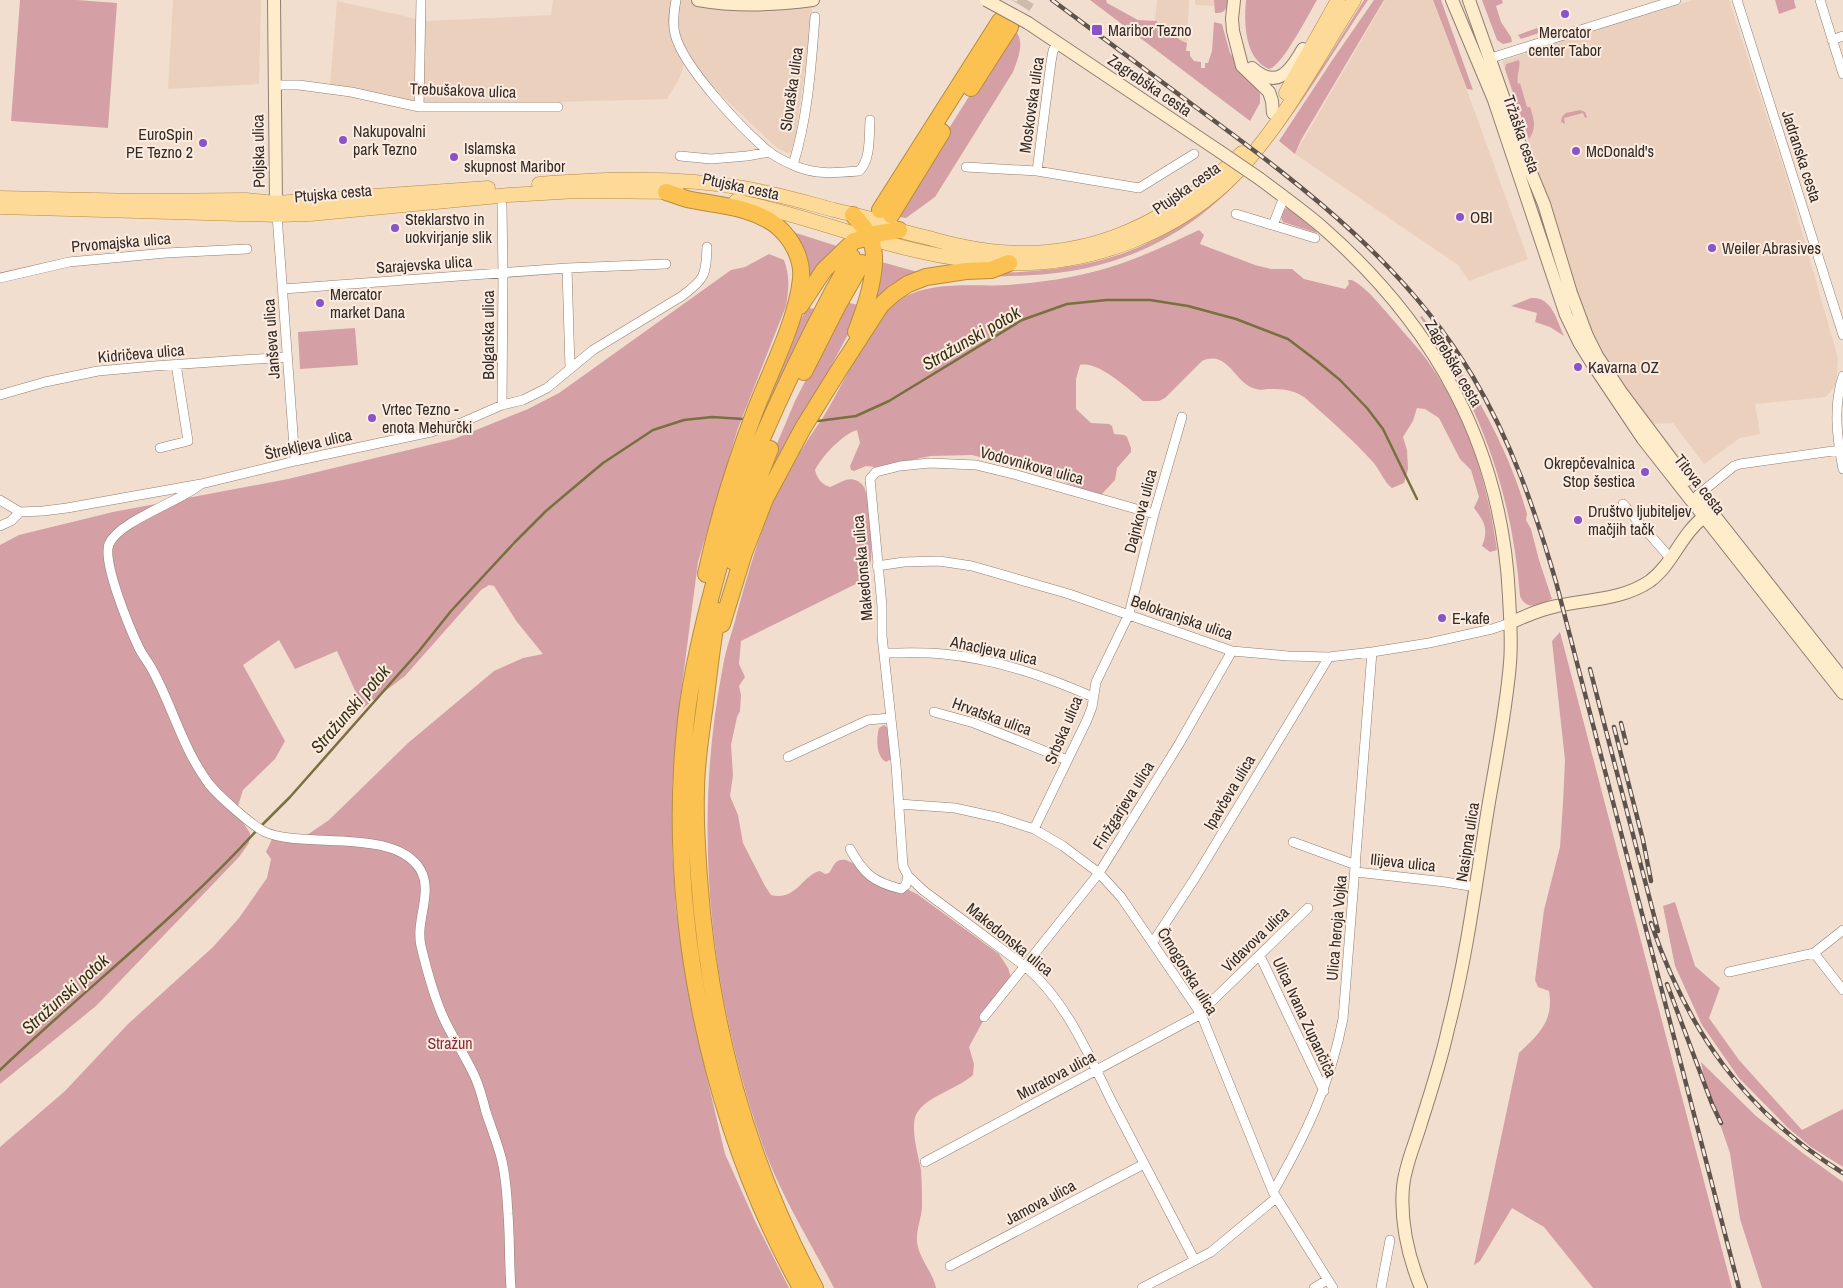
<svg xmlns="http://www.w3.org/2000/svg" width="1843" height="1288" viewBox="0 0 1843 1288" font-family="'Archivo Narrow',sans-serif">
<style>
.built{fill:#ead0bd}
.green{fill:#d4a0a5}
.lines{fill:none;stroke-linecap:round;stroke-linejoin:round}
.stream{stroke:#78703e;stroke-width:2.5}
.highway-tunnel{stroke:#ccbaad;stroke-width:16;stroke-dasharray:16 8;stroke-linecap:butt}
.street-casing{stroke:#917e71;stroke-width:10}
.secondary-casing{stroke:#917e71;stroke-width:14}
.primary-casing{stroke:#b58c42;stroke-width:15}
.highway-casing{stroke:#b58c42;stroke-width:18}
.street{stroke:#fff;stroke-width:9}
.secondary{stroke:#feeccb;stroke-width:12}
.primary{stroke:#fdda97;stroke-width:14}
.highway{stroke:#fbc151;stroke-width:16}
.rail-casing{stroke:#5f544d;stroke-width:4.5}
.rail{stroke:#fcece0;stroke-width:2.5;stroke-dasharray:8;stroke-linecap:butt}
.secondary-bridge-casing{stroke:#917e71;stroke-width:14;stroke-linecap:butt}
.secondary-bridge{stroke:#feeccb;stroke-width:12}
.poi-dot{fill:#8953ca;stroke:#fcece0;stroke-width:2}
.labels{text-anchor:middle;dominant-baseline:central;stroke-width:4;stroke-linejoin:round;paint-order:stroke}
.poi-label{font-size:16px;fill:#332b26;stroke:#fcece0;text-anchor:start}
.street-label{font-size:16px;fill:#332b26;stroke:#fcece0}
.park-label{font-size:16px;fill:#862d40;stroke:#fcece0}
.water-label{font-size:18px;font-style:italic;fill:#353213;stroke:#fcece0}
</style>
<rect width="100%" height="100%" fill="#f2decf"/>
<path class="built" d="M173,0H261L259,84L168,89Z
M553,0H811L812,19L796,134L791,152L788,153L777,148L760,132L719,93L687,56L679,79L667,99L557,102L422,103L330,85L337,1L426,21L551,15Z
M1157,0H1189L1187,43L1183,42L1177,36L1154,32Z
M1195,0H1214V6L1195,5Z
M1385,0H1433L1468,93L1528,259L1469,281L1458,265L1295,154Z
M1693,0H1729L1786,176L1838,358L1836,385L1826,397L1755,404L1760,434L1740,438L1704,464L1673,423L1649,424L1625,390L1597,344L1580,302L1502,61Z"/>
<path class="green" d="M20,0H77L117,3L108,128L11,121Z
M1090,0H1106L1107,3L1138,20L1157,21V28C1175,29 1175,40 1187,43L1186,51H1190V56L1194,61L1201,62V68H1205V63H1208L1212,51L1214,22L1222,24L1230,53L1260,94V103L1250,121Z
M1214,0H1229C1226,8 1226,14 1215,13Z
M1246,0H1317C1309,13 1282,67 1269,69C1244,58 1244,22 1246,0Z
M1364,0H1368C1291,114 1234,235 1087,268C1051,276 1014,276 978,277L977,274C1056,271 1120,267 1187,220L1278,129L1327,59Z
M1374,0H1384L1301,140L1295,154L1279,141L1331,62Z
M1433,0H1441L1473,90L1467,89Z
M1482,0H1502L1503,3L1496,6L1501,22L1511,37L1512,42L1503,44L1497,40Z
M1775,0H1795L1794,1L1796,8L1779,14Z
M1012,28C1027,38 1018,59 1013,72L935,197L906,218L894,216Z
M1537,28L1539,33L1521,39L1518,35Z
M1519,60C1521,68 1516,75 1518,84L1520,83L1527,107H1530C1534,119 1537,128 1529,139L1505,69L1506,64Z
M1580,110L1585,112L1587,117L1585,118L1583,113L1564,118L1565,124L1561,122L1562,117L1566,113Z
M1288,208L1316,231L1317,233L1283,222L1281,217L1284,209Z
M1199,230L1204,235L1200,244L1255,265L1271,269H1292L1304,279L1345,289L1349,284L1348,280H1352C1369,289 1382,308 1395,322C1407,337 1421,350 1431,366C1469,420 1488,486 1497,550L1490,552L1482,546C1489,529 1484,521 1474,508L1479,497L1471,470L1460,459L1439,418L1425,409L1417,408L1413,421L1403,437L1407,450L1408,469L1404,483L1392,488C1384,483 1380,469 1372,461C1351,438 1327,417 1304,397C1291,389 1282,389 1267,389C1264,390 1259,390 1256,389C1234,384 1229,349 1202,361L1165,398L1159,401H1143C1128,389 1099,361 1080,365L1076,379V409L1091,423L1109,424L1112,426L1114,434L1124,435L1127,437L1131,448V452L1117,468L1115,480L1101,495L1085,490L1040,473L972,455L931,456L876,467L866,466L854,471L851,470L850,466L860,443L857,430C843,434 822,456 815,470C817,478 821,484 830,487C838,484 847,477 855,480C859,481 862,484 864,487C869,496 873,548 871,560C870,567 866,575 862,581L741,641L739,664L745,677L739,686L741,695L740,711L737,717L731,745L733,775L730,796L738,815L743,843L765,886L771,895C797,901 802,875 820,871L825,874L829,873C834,866 835,858 846,860L917,894L999,954L1008,968L1011,977L995,999L969,1047L974,1064L973,1075C959,1088 931,1095 919,1110C908,1122 918,1154 921,1170C922,1182 922,1196 922,1208C921,1219 916,1231 917,1242C919,1259 933,1272 936,1288H834C809,1239 779,1193 761,1140C709,989 692,824 723,666C726,648 733,630 737,613C746,580 756,546 768,514C782,480 801,449 822,419C842,388 872,317 901,299C933,280 973,287 1009,285C1029,283 1050,281 1070,277C1116,269 1157,250 1199,230Z
M796,233L840,247L802,292L789,238Z
M769,254L784,260C790,276 789,289 786,306L738,428L698,562L677,724L672,790V849L676,911L696,1031L725,1154L756,1223L789,1288H0V1147L65,1091L128,1024L213,947L239,918L267,878L271,859L266,852L272,839L296,841L307,835L329,820L408,743L494,671L523,658L543,654L517,622L494,586L489,585L481,590L405,676L363,708L337,651L295,669L279,640L243,665L285,741L275,759L243,790L236,812L250,833L249,843L239,857L96,1006L0,1084V545L19,535L113,512L288,479L454,439L528,409L559,393L731,270L745,267Z
M878,261L925,274L868,316Z
M849,295L850,303L858,305L851,329L751,515L773,453L795,401Z
M1531,298C1552,296 1557,321 1564,336L1550,327L1535,322L1537,313L1511,306Z
M808,307L812,309L818,307L743,465L790,338Z
M1422,316C1467,376 1507,442 1527,514L1526,520L1531,529L1539,560L1552,599C1540,604 1527,612 1520,596C1512,492 1480,403 1420,317Z
M355,328L358,365L300,369L298,332Z
M1560,632L1732,1288H1593L1544,1227L1512,1208L1480,1261L1474,1265L1519,1053C1539,1034 1554,1021 1549,991L1538,987L1535,980L1544,910L1560,847L1563,803L1565,760L1552,641Z
M884,725L889,729L891,759L886,762C876,756 876,739 879,728Z
M1675,902L1695,966L1720,988L1709,1018L1739,1060L1802,1130L1843,1109V1167L1811,1147L1787,1127L1739,1078L1702,1025L1675,966L1663,906Z
M1701,1062L1756,1116L1804,1154L1843,1182V1288H1762L1740,1219L1730,1153L1704,1078Z"/>
<g class="lines">
<path class="stream" d="M818,421L856,416L889,401L1022,320L1067,304L1107,300H1150L1188,306L1236,319L1288,339L1317,361L1340,380L1367,408L1383,429L1417,499
M261,826L290,797L419,651L451,611L515,542L546,511L572,489L603,463L653,430L684,420L712,417L743,419
M0,1070C85,989 178,917 257,830"/>
<path class="highway-tunnel" d="M1000,21L1013,0
M1010,27L1027,0"/>
<defs>
<path id="street" d="M676,0C674,11 672,23 675,34C683,67 741,128 768,151C775,157 786,162 795,166C817,175 835,173 859,171C871,161 869,134 870,120
M1737,0L1843,335
M1820,0L1843,74
M1832,40L1843,36
M1491,58L1676,0
M275,85H299L351,92L419,107H558
M419,107L421,0
M680,156L711,159L747,156L770,152
M793,165C808,117 811,67 815,17
M966,167L1037,171L1139,188L1194,154
M1037,171L1051,62L1053,51L1058,43
M502,205L503,274L502,405
M1236,214L1315,238
M277,215L295,461
M1273,225L1284,197
M567,268L570,368
M0,278L69,262L166,253L247,249
M283,289L567,268L666,264
M1843,376C1833,406 1837,438 1843,469
M0,395L45,382L98,371L154,366L287,357
M160,448L188,441L176,364
M201,484C181,501 119,521 109,544C102,562 130,629 139,648C143,656 149,663 153,671C173,708 183,749 209,784C219,796 251,825 265,832C303,849 394,827 420,869C434,892 415,920 421,946C427,971 434,998 445,1021C454,1040 466,1057 475,1077C480,1088 483,1100 486,1112C491,1127 497,1142 501,1157C506,1175 507,1196 508,1214C510,1239 509,1264 511,1288
M1698,495L1734,466L1740,464L1840,450
M0,500L20,512L43,511L67,508L201,484L295,461L431,432L461,423L502,405L523,400L547,388L593,350L682,296C705,279 706,275 707,247
M1623,504L1671,559
M1154,514L1017,475L976,465L930,463L900,466L876,472L870,479L882,606V636L896,765L903,866L908,876L924,891L1026,967C1067,1002 1089,1056 1113,1104C1140,1156 1167,1208 1194,1259
M0,526L11,521L20,512
M877,566L904,562L939,561L972,566L1069,594L1232,651L1288,656L1329,657L1372,652L1429,643L1492,629L1510,623
M885,653C904,653 924,652 943,654C996,659 1045,676 1093,697
M934,712L974,723L1067,760
M788,757L868,720L890,718
M899,804L955,808L1000,818L1034,829L1063,846L1099,873L1121,897L1201,1014L1273,1192L1333,1288
M1034,829L1087,720L1092,707L1096,682L1129,614L1154,514L1182,417
M1293,842L1356,865
M850,849C864,874 873,882 901,889L906,885L908,876
M1356,872L1445,882L1476,887
M1153,942L1195,878L1329,657
M1814,953L1843,990
M1260,956L1324,1091
M1729,972L1814,953L1843,930
M984,1017L1099,873L1179,744L1232,651
M925,1162L1201,1014L1208,1005L1308,908
M1273,1192C1306,1134 1330,1085 1343,1019L1372,652
M950,1266L1144,1164
M1142,1288L1211,1252L1276,1198
M1314,1288L1327,1280
M1381,1288L1390,1240"/>
<path id="secondary" d="M274,0L276,203
M698,0C738,7 773,5 813,0
M1234,0L1232,19L1233,31L1242,66L1269,92L1272,101L1273,113
M1452,0L1494,100L1566,315L1579,342L1592,363L1643,439L1843,693
M1469,0L1524,156L1544,204L1571,293L1587,336L1597,356L1621,392L1687,480
M1028,23L1219,151
M1252,68C1277,90 1290,72 1303,49
M1260,179C1281,195 1302,210 1322,227C1435,326 1502,446 1509,596C1510,619 1512,641 1510,663C1506,712 1496,760 1488,808C1476,882 1467,956 1448,1029C1441,1061 1431,1092 1421,1123C1415,1144 1405,1165 1403,1187C1400,1222 1408,1256 1421,1288
M1699,496L1843,679
M1510,623C1525,616 1541,609 1557,606C1589,599 1622,600 1650,581C1673,564 1681,534 1704,517"/>
<path id="primary" d="M1286,93L1338,0
M539,184C608,179 675,176 743,188C774,193 804,202 834,210C850,214 866,217 882,222C888,224 893,228 899,230C907,233 916,235 925,237C937,240 949,244 961,246C1073,270 1163,229 1242,153
M0,198L141,201L246,200L276,203L488,188
M736,201C797,213 856,237 918,251C947,258 978,262 1008,263C1090,266 1180,232 1237,172C1285,121 1317,58 1354,0
M0,207L277,215L310,214L509,195L577,191L677,192"/>
<path id="highway" d="M971,88L1010,27
M666,192C673,194 680,197 687,199C718,206 751,206 777,226C792,239 803,259 801,279C797,320 770,372 755,411C735,464 718,518 706,574
M880,210L1000,21
M853,215C862,224 871,235 873,248C878,272 865,309 856,332
M891,215L942,132
M800,306L824,270L854,241L870,237L875,234L899,230
M804,372L838,305L862,263
M732,561L746,511L770,449
M718,611C712,642 709,673 705,704C701,733 696,762 696,791C695,819 697,849 699,877C709,1021 747,1161 815,1288
M722,624L744,553L765,499L803,428L839,370L881,305L893,294L908,284L926,277L966,271L991,270L1009,263
M801,1288C708,1120 665,911 686,720C692,668 705,616 719,566C725,545 729,523 736,503C747,470 762,439 776,407C799,356 824,306 852,257"/>
</defs>
<use href="#street" class="street-casing"/>
<use href="#secondary" class="secondary-casing"/>
<use href="#primary" class="primary-casing"/>
<use href="#highway" class="highway-casing"/>
<use href="#street" class="street"/>
<use href="#secondary" class="secondary"/>
<use href="#primary" class="primary"/>
<use href="#highway" class="highway"/>
<defs>
<path id="rail" d="M1052,0C1103,38 1154,76 1205,114C1307,189 1407,266 1473,377C1511,441 1535,510 1556,582L1739,1288
M1590,669L1658,931
M1621,723L1626,743
M1614,727L1643,840L1651,881
M1651,923C1688,1032 1745,1112 1843,1173
M1667,984L1712,1104L1721,1123"/>
</defs>
<use href="#rail" class="rail-casing"/>
<use href="#rail" class="rail"/>
<defs>
<path id="secondary-bridge" d="M986,0L1028,23
M1219,151L1260,179"/>
</defs>
<use href="#secondary-bridge" class="secondary-bridge-casing"/>
<use href="#secondary-bridge" class="secondary-bridge"/>
</g>
<g class="poi-dot">
<circle cx="1565" cy="14" r="5"/>
<rect x="1091" y="24" width="12" height="12" rx="2.5"/>
<circle cx="343" cy="140" r="5"/>
<circle cx="203" cy="143" r="5"/>
<circle cx="1576" cy="151" r="5"/>
<circle cx="454" cy="157" r="5"/>
<circle cx="1460" cy="217" r="5"/>
<circle cx="395" cy="228" r="5"/>
<circle cx="1712" cy="248" r="5"/>
<circle cx="320" cy="303" r="5"/>
<circle cx="1578" cy="367" r="5"/>
<circle cx="372" cy="418" r="5"/>
<circle cx="1645" cy="472" r="5"/>
<circle cx="1578" cy="520" r="5"/>
<circle cx="1442" cy="618" r="5"/>
</g>
<g class="labels">
<g class="poi-label">
<text x="1108" y="30">Maribor Tezno</text>
<text x="1565" y="32" text-anchor="middle">Mercator<tspan x="1565" dy="18">center Tabor</tspan></text>
<text x="353" y="131">Nakupovalni<tspan x="353" dy="18">park Tezno</tspan></text>
<text x="193" y="134" text-anchor="end">EuroSpin<tspan x="193" dy="18">PE Tezno 2</tspan></text>
<text x="464" y="148">Islamska<tspan x="464" dy="18">skupnost Maribor</tspan></text>
<text x="1586" y="151">McDonald's</text>
<text x="1470" y="217">OBI</text>
<text x="405" y="219">Steklarstvo in<tspan x="405" dy="18">uokvirjanje slik</tspan></text>
<text x="1722" y="248">Weiler Abrasives</text>
<text x="330" y="294">Mercator<tspan x="330" dy="18">market Dana</tspan></text>
<text x="1588" y="367">Kavarna OZ</text>
<text x="382" y="409">Vrtec Tezno -<tspan x="382" dy="18">enota Mehurčki</tspan></text>
<text x="1635" y="463" text-anchor="end">Okrepčevalnica<tspan x="1635" dy="18">Stop šestica</tspan></text>
<text x="1588" y="511">Društvo ljubiteljev<tspan x="1588" dy="18">mačjih tačk</tspan></text>
<text x="1452" y="618">E-kafe</text>
</g>
<g class="street-label">
<text transform="translate(1150 85) rotate(34)">Zagrebška cesta</text>
<text transform="translate(791 89) rotate(-82)">Slovaška ulica</text>
<text transform="translate(463 90) rotate(2)">Trebušakova ulica</text>
<text transform="translate(1031 105) rotate(-82)">Moskovska ulica</text>
<text transform="translate(1522 134) rotate(71)">Tržaška cesta</text>
<text transform="translate(258 151) rotate(-91)">Poljska ulica</text>
<text transform="translate(1802 156) rotate(72)">Jadranska cesta</text>
<text transform="translate(741 186) rotate(12)">Ptujska cesta</text>
<text transform="translate(1186 188) rotate(-35)">Ptujska cesta</text>
<text transform="translate(333 193) rotate(-5)">Ptujska cesta</text>
<text transform="translate(121 242) rotate(-5)">Prvomajska ulica</text>
<text transform="translate(424 264) rotate(-4)">Sarajevska ulica</text>
<text transform="translate(488 335) rotate(-90)">Bolgarska ulica</text>
<text transform="translate(271 339) rotate(-94)">Janševa ulica</text>
<text transform="translate(141 353) rotate(-5)">Kidričeva ulica</text>
<text transform="translate(1454 363) rotate(60)">Zagrebška cesta</text>
<text transform="translate(308 444) rotate(-13)">Štrekljeva ulica</text>
<text transform="translate(1032 465) rotate(15)">Vodovnikova ulica</text>
<text transform="translate(1700 484) rotate(52)">Titova cesta</text>
<text transform="translate(1140 511) rotate(-75)">Dajnkova ulica</text>
<text transform="translate(862 568) rotate(-95)">Makedonska ulica</text>
<text transform="translate(1182 617) rotate(19)">Belokranjska ulica</text>
<text transform="translate(994 650) rotate(12)">Ahacljeva ulica</text>
<text transform="translate(992 716) rotate(20)">Hrvatska ulica</text>
<text transform="translate(1063 730) rotate(-67)">Srbska ulica</text>
<text transform="translate(1229 792) rotate(-59)">Ipavčeva ulica</text>
<text transform="translate(1123 805) rotate(-58)">Finžgarjeva ulica</text>
<text transform="translate(1467 842) rotate(-81)">Nasipna ulica</text>
<text transform="translate(1403 862) rotate(6)">Ilijeva ulica</text>
<text transform="translate(1336 928) rotate(-85)">Ulica heroja Vojka</text>
<text transform="translate(1010 939) rotate(39)">Makedonska ulica</text>
<text transform="translate(1255 939) rotate(-44)">Vidavova ulica</text>
<text transform="translate(1188 971) rotate(58)">Črnogorska ulica</text>
<text transform="translate(1305 1017) rotate(65)">Ulica Ivana Zupančiča</text>
<text transform="translate(1056 1075) rotate(-28)">Muratova ulica</text>
<text transform="translate(1040 1202) rotate(-28)">Jamova ulica</text>
</g>
<g class="park-label">
<text x="450" y="1043">Stražun</text>
</g>
<g class="water-label">
<text transform="translate(971 338) rotate(-30)">Stražunski potok</text>
<text transform="translate(350 709) rotate(-49)">Stražunski potok</text>
<text transform="translate(65 994) rotate(-42)">Stražunski potok</text>
</g>
</g>
</svg>
